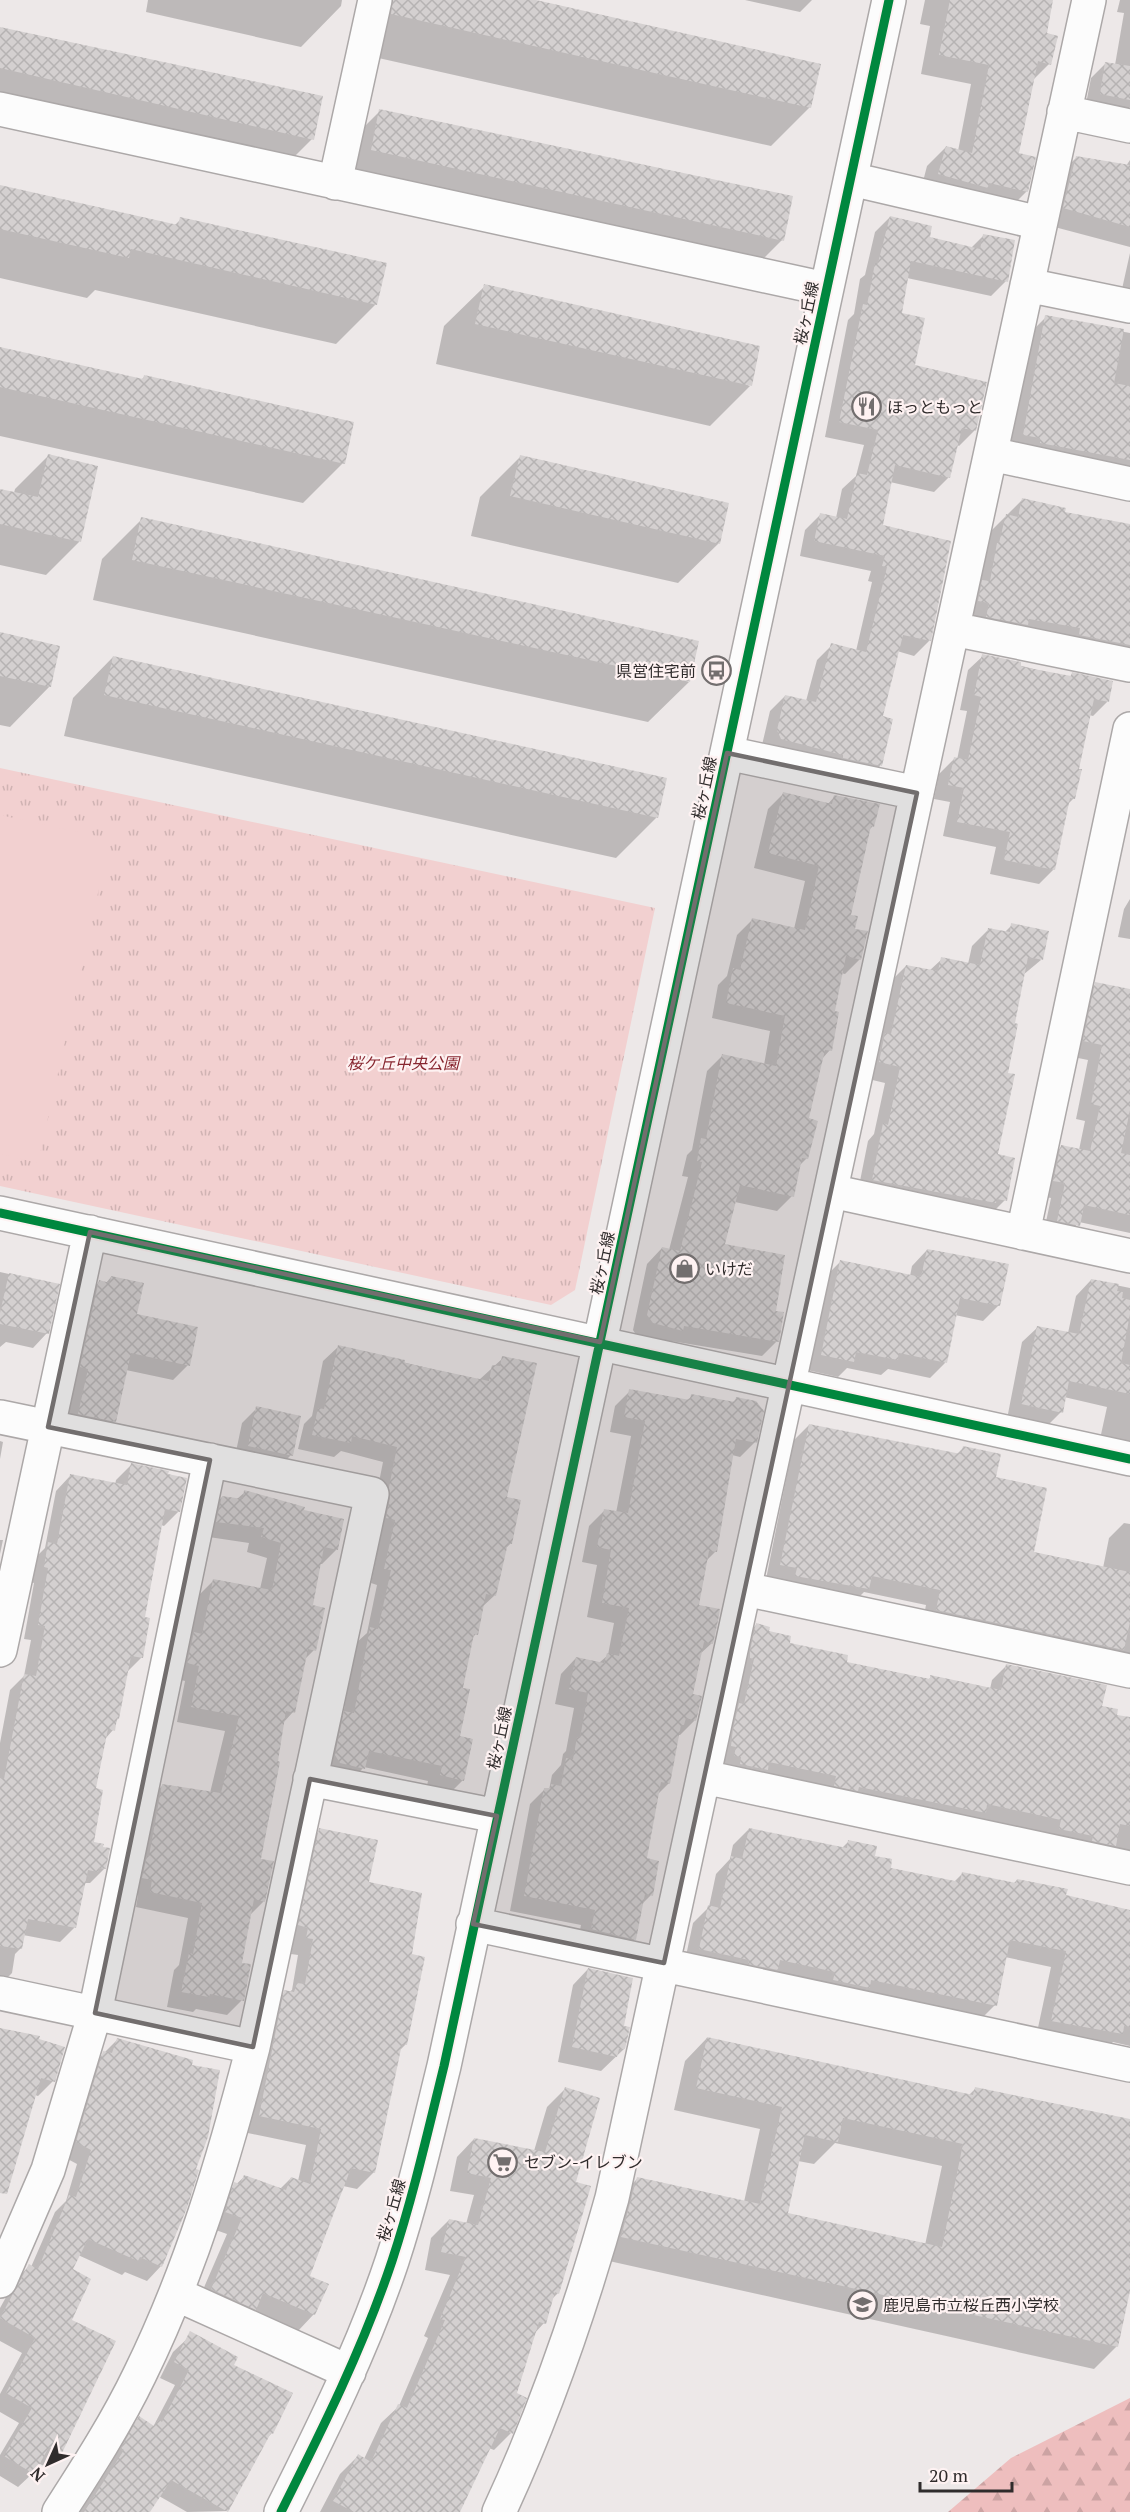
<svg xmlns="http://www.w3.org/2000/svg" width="1130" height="2512" viewBox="0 0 1130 2512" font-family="'PT Serif','Noto Sans JP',serif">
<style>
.grass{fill:url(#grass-tufts)}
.forest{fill:url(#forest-firs)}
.garden{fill:#f2d0d0}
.shadow{fill:#0003;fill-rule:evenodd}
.building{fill:url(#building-cross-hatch);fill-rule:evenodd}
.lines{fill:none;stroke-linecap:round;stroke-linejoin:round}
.minor-casing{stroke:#aca8a8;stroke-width:36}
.minor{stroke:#fcfcfc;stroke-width:33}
.cycleway-casing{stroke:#fef2f2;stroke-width:13}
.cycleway{stroke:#00873e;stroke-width:9}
.marked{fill:#726e6e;fill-opacity:0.2;stroke:#726e6e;stroke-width:4.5;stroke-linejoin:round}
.labels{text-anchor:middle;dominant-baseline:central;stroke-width:4.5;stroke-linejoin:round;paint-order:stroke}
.street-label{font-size:16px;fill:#302c2c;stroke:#fef2f2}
.poi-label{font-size:16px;fill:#302c2c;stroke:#fef2f2;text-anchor:start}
.park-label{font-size:16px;font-style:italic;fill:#882730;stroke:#fef2f2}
</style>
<defs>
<pattern id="grass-tufts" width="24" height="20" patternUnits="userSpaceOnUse" patternTransform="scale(1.5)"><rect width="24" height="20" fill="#f2d0d0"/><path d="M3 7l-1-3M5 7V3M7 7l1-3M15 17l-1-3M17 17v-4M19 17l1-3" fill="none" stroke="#d0b3b3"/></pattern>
<pattern id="forest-firs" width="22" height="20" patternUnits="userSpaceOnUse" patternTransform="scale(1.5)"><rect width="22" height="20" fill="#eebebe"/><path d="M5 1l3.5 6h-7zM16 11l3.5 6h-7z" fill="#cca3a3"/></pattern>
<pattern id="building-cross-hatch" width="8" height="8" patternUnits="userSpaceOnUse" patternTransform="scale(1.5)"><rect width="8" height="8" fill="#d4d0d0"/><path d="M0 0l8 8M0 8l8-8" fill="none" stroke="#b6b3b3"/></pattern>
</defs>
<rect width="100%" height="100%" fill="#ede8e8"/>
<path class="grass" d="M0,768L655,908L575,1290L551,1305L0,1186Z"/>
<path class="forest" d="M1130,2398V2512H948L1011,2458Z"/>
<path class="garden" d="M0,815L110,839L38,1163L0,1154Z"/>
<path class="shadow" d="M148,0H342L341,6L301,47L146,12Z
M387,0H530L810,107L771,146L365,55Z
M745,0H812L800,12Z
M925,0H1052L1046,34L1049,64L1032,81L1017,154L1027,191L1008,210L920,193L927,166L946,147L958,151L971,84L921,74L930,26L920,24Z
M1120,0H1130V107L1121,116L1085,109L1091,78L1106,63L1115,65L1124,13L1117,12Z
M0,28L321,97L312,139L272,179L0,117Z
M380,111L782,240L743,279L333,189L341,150Z
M1077,157L1126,166L1130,160V247L1047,225L1060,174Z
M0,187L174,226L181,219L376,304L336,344L95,290L87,298L0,278Z
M890,217L928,238L971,248L983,236L1006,281L991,296L907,278L901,314L913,366L985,383L974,431L959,446L957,445L949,477L934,492L890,482L881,526L929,641L914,656L897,651L881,717L880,766L865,781L762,745L770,711L785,696L806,701L817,660L832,645L856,651L872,582L868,581L871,571L800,556L805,530L820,515L836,518L842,489L856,476L864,445L825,437L848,320L854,314L860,279L865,275L875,232Z
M1130,253V291L1122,289Z
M485,286L750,386L710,426L436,364L444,326Z
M1046,317L1130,333V466L1120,475L1009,450L1031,332Z
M0,348L141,380L144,377L343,463L303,503L0,436Z
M48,456L96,467L79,542L46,575L0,565V490L14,493L15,489Z
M520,457L719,543L678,583L471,536L480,497Z
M1022,500L1063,513L1130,526V662L964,616L982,560L986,556L991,531Z
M142,519L689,682L648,722L93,600L102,559Z
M0,633L50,686L10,727L0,725Z
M983,656L1069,678L1072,674L1108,701L1093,716L1089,715L1073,799L1067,805L1054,869L1039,884L990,874L996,847L943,836L950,802L934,799L939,774L954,759L957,760L967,711L960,710L968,670Z
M113,657L657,817L616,858L64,736L73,698Z
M783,794L827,805L835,796L873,826L869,830L849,916L860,959L845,974L841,973L833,1013L830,1050L821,1060L807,1119V1158L799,1166L792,1196L777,1211L735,1202L724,1245L774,1312L777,1341L762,1356L671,1341L666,1345L638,1338L633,1330L647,1264L662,1248L669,1250L688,1177L682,1176L687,1155L692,1150L707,1071L722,1056L764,1065L770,1031L712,1018L718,985L727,976L737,935L752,920L794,929L805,881L754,868L768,809Z
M1130,899V939L1118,937L1124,909Z
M1012,925L1041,960L1023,975L1013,1025L996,1155L1005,1200L989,1216L857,1196L868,1141L874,1134L885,1083L864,1078L890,982L906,966L929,971L942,959L968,964L972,946L988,930L1004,933Z
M1096,984L1130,991V1233L1079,1222L1063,1241L1043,1236L1051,1198L1039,1196L1046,1162L1061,1147L1079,1150L1085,1121L1076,1119L1088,1060L1068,1056L1080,999Z
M927,1250L999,1305L983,1321L955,1315L945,1363L930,1378L888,1369L881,1375L847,1368L838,1377L807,1370L825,1277L840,1262L910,1276L912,1266Z
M0,1272L58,1285L47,1333L33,1348L6,1342L0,1347Z
M111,1277L136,1315L188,1365L173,1380L126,1370L116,1419L100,1434L65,1426L84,1297L99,1282L106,1283Z
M1091,1280L1130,1288V1445L1100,1439L1107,1407L1064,1397L1061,1412L1046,1427L1007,1419L1022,1342L1038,1327L1068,1333L1076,1296Z
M338,1347L479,1380L503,1358L505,1498L511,1543L505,1549L495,1595L481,1608L476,1634L472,1638L461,1689L459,1737L463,1780L448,1795L426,1790L428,1781L364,1767L349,1783L325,1778L330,1728L343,1715L356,1643L367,1633L377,1585L371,1583L381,1534L372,1533L375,1502L383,1462L341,1451L334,1457L298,1449L304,1424L312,1416L323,1361Z
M630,1391L686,1401L692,1396L732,1403L736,1399L755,1442L740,1457L732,1455L715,1552L706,1561L697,1606L712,1643L699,1655L692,1695L695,1720L680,1735H678L669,1783L657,1795L645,1860L651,1895L641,1905L635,1939L620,1954L577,1944L581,1925L510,1911L530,1804L545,1789L549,1790L552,1775L561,1765L563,1754L566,1751L574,1708L555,1704L561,1674L576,1658L599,1663L608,1655L614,1623L587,1617L597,1565L582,1562L589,1526L605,1510L616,1513L631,1436L610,1432L615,1406Z
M257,1408L291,1455L276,1470L234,1461L242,1423Z
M809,1425L957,1454L964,1447L994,1479L1032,1553L1103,1568L1109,1538L1124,1523L1130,1524V1666L922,1625L926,1605L864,1592L853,1603L766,1579L794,1440Z
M0,1441L3,1442L0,1459Z
M131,1465L179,1511L164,1526L161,1525L143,1618L141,1658L127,1672L118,1718L113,1730L105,1739L95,1789L92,1843L104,1869L90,1883H86L83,1885L75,1927L60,1942L23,1935L21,1948L15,1954L12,1973L0,1985V1743L10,1690L24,1676L31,1640L24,1639L34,1583L30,1582L34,1559L45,1548L56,1491L70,1476L115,1485L116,1480Z
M245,1492L302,1512L337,1549L322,1564H319L311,1607L314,1650L304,1660L293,1712L283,1723L260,1860L264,1901L250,1915L240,1964L242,2000L227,2015L196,2009L193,2012L167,2007L174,1970L179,1965L188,1918L136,1907L138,1895L128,1893L147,1801L162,1786L210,1793L225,1731L177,1722L185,1681L173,1678L179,1649L190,1637L198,1596L213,1581L260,1589L267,1558L247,1552L249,1543L202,1536L207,1512L222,1497L237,1499Z
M0,1540H3L0,1554Z
M756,1625L788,1644L845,1663L928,1680L931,1677L990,1689L992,1680L1007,1665L1115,1716L1130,1719V1865L720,1771L741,1640Z
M749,1829L842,1848L849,1841L889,1869L954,1882L962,1874L1013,1884L1017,1880L1065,1896L1130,1912V2046L1113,2042L1105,2049L1036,2037L1051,1967L1005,1957L995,2005L979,2021L684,1965L693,1923L709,1907L716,1874L730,1859L733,1845Z
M320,1830L367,1884L410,1955L406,2044L399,2051L373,2173L357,2189L343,2186L308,2277L314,2314L298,2331L253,2311L196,2306L227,2234L210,2228L219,2200L244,2177L280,2189L291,2178L298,2181L306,2145L243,2132L269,2008L285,1992H289L292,1990L298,1955L291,1954L293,1944L283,1941L304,1846Z
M588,1969L622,2027L624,2049L601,2071L558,2062L573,1985Z
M0,2029L37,2040L53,2081L38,2096L35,2095L0,2183Z
M707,2038L968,2096L975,2089L1130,2121V2284L1117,2346L1094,2369L600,2259L615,2201L638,2178L744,2202L760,2129L674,2110L685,2061ZM835,2143L942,2166L925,2245L786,2214L798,2161L814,2164Z
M117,2040L161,2266L147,2281L125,2272L122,2275L78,2255L71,2270L70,2321L60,2452L46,2467L38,2463L33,2473L18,2487L0,2476V2455L19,2423L0,2412V2394L22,2353L0,2341V2308L15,2281L29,2266L31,2267L55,2212L66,2201L77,2164L62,2156L89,2068Z
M565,2089L574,2183L558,2293L551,2300L544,2323L534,2334L515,2394L511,2433L494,2450L489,2448L459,2512H320L340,2474L358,2456L364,2459L381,2423L399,2406L428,2338L424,2336L450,2275L425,2270L431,2238L449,2220L466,2224L474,2195L450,2191L457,2157L474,2139L534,2151L547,2107Z
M189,2337L232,2366L272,2433L265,2440L227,2511L187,2512L159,2496L149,2512H80L110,2465L107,2463L125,2433L140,2418L153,2427L175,2385L160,2378L173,2352Z"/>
<path class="building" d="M393,0H536L821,64L811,108L391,14Z
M950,0H1053L1047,33L1058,36L1051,65L1038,61L1019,153L1036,157L1028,192L989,183L988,188L938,174L946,146L972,153L989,65L939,55Z
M0,27L323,96L314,140L0,68Z
M1105,62L1130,66V100L1100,94Z
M379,109L793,196L784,241L371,150Z
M1076,156L1130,165V227L1063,208Z
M0,185L178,225L180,217L387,263L377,305L131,249L129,258L0,229Z
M890,216L932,226L930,237L980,249L983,234L1015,240L1008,282L911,261L902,313L925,318L915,365L987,382L976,431L962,428L950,478L895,465L883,525L951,541L931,641L903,635L883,716L893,719L882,766L843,758V755L781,739L777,730L785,695L816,702L831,643L866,652L887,567L882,566L885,556L814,541L820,513L847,519L857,473L867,475L878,430L839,422L863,304L867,305L875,263H878Z
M484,284L760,346L752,386L475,324Z
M1045,315L1124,329L1114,383L1130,386V460L1040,443V438L1023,435Z
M0,347L143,379L144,375L354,422L345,464L0,387Z
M48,454L98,466L81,542L0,524V489L38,497Z
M520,455L729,503L720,544L510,496Z
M1022,498L1066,508L1065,512L1130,524V645L1079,635L1080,628L1029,619L1028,625L986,617L989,603L978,601L982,580L990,581L997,543H999L1006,514L1018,517Z
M141,517L699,641L690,682L132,560Z
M0,632L60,646L51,687L0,676Z
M982,654L1021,662V666L1023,667L1071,676L1072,672L1113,681L1109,702L1094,699L1079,769H1082L1075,799L1070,798L1055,870L1004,860L1010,832L957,822L964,788L948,785L954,757L968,760L981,697L974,695Z
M113,656L667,778L658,818L104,695Z
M783,792L832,804L834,795L880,804L874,827L871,826L851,915L858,916L855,929L868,931L861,960L846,956L835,1011L839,1012L832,1051L825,1050L809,1118L818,1121L808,1159L802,1158L794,1197L740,1185L725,1244L785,1255L776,1311L784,1312L779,1342L684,1326L683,1331L653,1323L647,1315L662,1247L680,1251L702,1162L697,1161L701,1138L706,1139L722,1054L776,1066L785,1016L726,1003L733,968L740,970L752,918L805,930L819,866L768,853Z
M1011,923L1049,931L1043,960L1028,957L1015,1023L1018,1024L1008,1073L1015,1074L998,1154L1015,1158L1007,1201L997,1199L996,1203L872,1180L883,1123L888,1125L900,1067L879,1062L885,1033L891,1034L906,965L938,971L941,957L980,965L988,928L1010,932Z
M1095,982L1130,989V1110L1121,1153L1130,1155V1215L1084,1205L1080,1226L1057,1221L1065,1183L1053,1181L1061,1145L1090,1151L1100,1106L1091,1104L1102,1045L1083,1041Z
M927,1249L1009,1264L1000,1306L960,1298L947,1363L899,1353L898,1360L856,1352L854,1362L821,1355L840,1260L921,1277Z
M9,1273L60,1284L49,1334L0,1324V1313Z
M111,1276L144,1283L137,1314L198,1327L190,1366L131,1353L116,1422L78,1414L88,1369L80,1367L99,1280L110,1283Z
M1091,1279L1119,1284L1117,1291L1123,1292L1122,1298L1130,1300V1314L1121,1363L1130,1365V1394L1069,1381L1063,1413L1021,1404L1037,1326L1079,1334Z
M338,1345L405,1360V1363L489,1381L492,1365L500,1366L502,1356L537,1363L507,1497L521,1500L512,1544L508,1543L496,1596L486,1594L478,1635L474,1634L463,1688L470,1689L460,1736L473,1739L464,1781L440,1775L442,1766L369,1751L365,1769L340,1763L335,1755L344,1711L354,1713L370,1627L378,1629L391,1570L384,1569L395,1520L386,1518L390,1498L389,1487L397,1447L352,1436L351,1443L312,1435L318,1408L324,1409Z
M629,1389L690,1400L691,1394L735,1402L736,1397L756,1401L764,1411L757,1443L736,1439L717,1552L709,1551L699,1605L720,1609L719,1616L713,1644L704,1642L693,1694L702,1696L696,1721L686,1718L684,1725H681L670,1784L661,1782L647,1858L659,1861L653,1896L645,1894L636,1940L591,1929L595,1910L524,1896L544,1788H550L551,1784L561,1786L566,1758L573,1759L577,1737L580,1738L588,1693L569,1689L576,1657L604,1663L607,1653L619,1656L629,1608L602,1603L611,1550L597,1547L604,1509L628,1513L645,1421L624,1417Z
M256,1406L301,1416L293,1456L248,1446Z
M809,1424L961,1454L963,1446L1001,1454L996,1477L1047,1488L1034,1552L1130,1572V1622L1124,1650L936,1610L940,1590L872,1576L869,1589L795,1576L797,1568L780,1565Z
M131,1463L169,1471L168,1474L187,1478L180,1512L165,1509L145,1617L150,1618L143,1658L131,1656L119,1719L117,1718L115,1731L108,1729L96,1788L103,1790L94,1842L104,1844L103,1847L110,1848L106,1869L99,1868L98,1872L88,1870L76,1928L28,1919L22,1949L0,1946V1778L4,1779L24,1674L36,1676L45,1626L38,1625L48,1568L44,1567L48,1542L57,1544L70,1474L127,1485Z
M244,1490L305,1507L304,1510L344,1519L338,1550L324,1547L313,1605L325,1608L316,1651L308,1649L295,1713L286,1711L278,1761L280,1762L261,1859L274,1861L265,1902L254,1899L242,1963L251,1964L244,2001L210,1994L209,1997L181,1992L189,1953L193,1954L202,1903L150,1892L152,1880L142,1878L147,1856H149L162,1784L221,1793L239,1716L191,1707L199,1666L187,1663L194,1632L202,1634L213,1579L272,1590L281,1543L261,1537L264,1528L216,1522L222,1496L243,1499Z
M756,1623L770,1627L769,1631L791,1636L790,1643L848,1655L847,1662L930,1679V1675L1001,1690L1006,1664L1107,1685L1102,1706L1118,1709L1117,1715L1130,1717V1826L1120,1824L1116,1846L1092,1841L1093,1836L1059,1829L1061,1820L987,1804L986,1813L859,1787L858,1791L834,1786L836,1776L769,1762L768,1770L740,1764L741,1757L734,1756L736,1747L731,1746L733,1729L739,1703L744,1704L754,1659L750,1658V1651Z
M319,1828L378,1840L369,1882L422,1893L412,1954L425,1957L407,2045L402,2044L375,2173L351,2168L310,2276L329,2284L315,2315L263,2293L256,2310L211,2289L242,2218L225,2212L234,2182L240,2184L244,2175L286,2190L291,2177L310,2184L321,2129L259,2116L284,1990L294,1992L297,1983L305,1984L313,1939L306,1938L308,1928L298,1925Z
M749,1828L847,1848L848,1840L877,1846L875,1856L892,1859L891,1868L960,1882L962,1872L1016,1883L1017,1879L1068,1889L1066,1895L1130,1910V2027L1124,2026L1123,2034L1051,2021L1066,1951L1010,1940L997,2006L871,1980L870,1988L833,1980L835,1972L780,1960L778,1970L748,1964L749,1960L699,1949L708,1905L720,1908L731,1856L742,1859Z
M588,1968L633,1978L624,2026L630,2027L625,2049H619L617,2057L572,2047Z
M0,2028L40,2036L39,2039L65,2047L55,2082L41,2078L7,2194L0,2193Z
M707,2037L973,2095L975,2087L1130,2119V2291L1118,2347L621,2237L637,2177L760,2204L782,2107L696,2088ZM843,2118L963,2144L942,2247L788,2213L805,2135L838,2142Z
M117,2038L193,2060L192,2065L220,2070L208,2137L196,2169L199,2170L187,2208L162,2267L140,2257L138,2261L88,2239L73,2269L91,2279L72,2320L116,2341L62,2453L49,2447L34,2474L4,2456L32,2408L6,2393L35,2338L0,2318L29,2264L38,2269L69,2195L76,2197L91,2150L76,2142L103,2051L112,2053Z
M565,2087L600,2098L576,2182L591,2186L559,2294L555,2292L546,2324L539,2322L517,2393L527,2398L513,2434L500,2428L460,2512H354L333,2501L358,2454L371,2462L398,2404L407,2408L445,2320L440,2319L466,2257L441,2252L449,2219L478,2225L491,2178L467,2173L474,2138L545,2152Z
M190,2331L238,2357L234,2365L293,2393L273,2434L271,2433L228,2512L171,2480L150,2512H84L124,2450L121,2448L139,2416L154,2426L159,2420L162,2422L189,2370L174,2362Z"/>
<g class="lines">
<defs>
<path id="minor" d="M0,109L826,289
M1064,112L1130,126
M851,179L1040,223
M335,183L375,0
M1027,285L1130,306
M991,454L1130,484
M953,629L1130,665
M727,753L917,793
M831,1191L1130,1256
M0,1213L1130,1459
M1023,1233L1130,729
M0,1417L372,1494L253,2047C224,2159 191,2270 140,2374C117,2422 88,2467 59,2512
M745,1589L1130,1671
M0,1650L90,1232
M704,1777L1130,1868
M310,1779L497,1816
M473,1924L1130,2065
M0,1993L253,2047
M0,2281L48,2170L95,2013L210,1460
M176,2294L349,2372
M281,2512C322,2430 363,2348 392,2261C413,2197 428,2131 444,2066L889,0
M499,2512C546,2411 582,2305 612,2198L1089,0"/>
</defs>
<use href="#minor" class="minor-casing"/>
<use href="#minor" class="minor"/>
<defs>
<path id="cycleway" d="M0,1213L1130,1459
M281,2512C322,2430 363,2348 392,2261C413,2197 428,2131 444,2066L889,0"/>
</defs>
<use href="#cycleway" class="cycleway-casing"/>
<use href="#cycleway" class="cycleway"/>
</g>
<path class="marked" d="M727,753L917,793L664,1963L473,1924L497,1816L310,1779L253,2047L95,2013L210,1460L48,1427L90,1232L600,1342Z"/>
<defs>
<symbol id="restaurant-ring" viewBox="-11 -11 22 22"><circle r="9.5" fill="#fef2f2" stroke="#726e6e" stroke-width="1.5"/><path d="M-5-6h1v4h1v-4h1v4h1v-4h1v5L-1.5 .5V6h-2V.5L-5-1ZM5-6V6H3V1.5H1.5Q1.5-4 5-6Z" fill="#726e6e"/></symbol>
<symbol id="bus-ring" viewBox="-11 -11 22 22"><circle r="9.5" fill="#fef2f2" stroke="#726e6e" stroke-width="1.5"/><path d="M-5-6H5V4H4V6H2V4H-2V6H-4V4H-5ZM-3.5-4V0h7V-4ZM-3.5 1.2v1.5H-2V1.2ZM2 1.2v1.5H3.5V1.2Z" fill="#726e6e"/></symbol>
<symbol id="shop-ring" viewBox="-11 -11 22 22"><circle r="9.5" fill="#fef2f2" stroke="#726e6e" stroke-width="1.5"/><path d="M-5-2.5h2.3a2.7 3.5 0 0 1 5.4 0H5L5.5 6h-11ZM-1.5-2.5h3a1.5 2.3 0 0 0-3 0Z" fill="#726e6e"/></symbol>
<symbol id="supermarket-ring" viewBox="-11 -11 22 22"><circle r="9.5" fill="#fef2f2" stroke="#726e6e" stroke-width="1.5"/><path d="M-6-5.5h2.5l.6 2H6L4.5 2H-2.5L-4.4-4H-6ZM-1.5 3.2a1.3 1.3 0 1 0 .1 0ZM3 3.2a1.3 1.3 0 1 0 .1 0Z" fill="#726e6e"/></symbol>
<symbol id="school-ring" viewBox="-11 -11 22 22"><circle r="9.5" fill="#fef2f2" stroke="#726e6e" stroke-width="1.5"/><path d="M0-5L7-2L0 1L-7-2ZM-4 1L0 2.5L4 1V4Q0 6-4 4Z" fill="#726e6e"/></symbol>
</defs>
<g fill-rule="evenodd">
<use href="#restaurant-ring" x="850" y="390" width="33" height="33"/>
<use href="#bus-ring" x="700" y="654" width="33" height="33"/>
<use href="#shop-ring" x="668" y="1252" width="33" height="33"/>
<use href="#supermarket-ring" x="486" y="2146" width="33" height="33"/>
<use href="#school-ring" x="846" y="2288" width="33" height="33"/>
</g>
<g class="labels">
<g class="street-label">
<text transform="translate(806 313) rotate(-78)">桜ヶ丘線</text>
<text transform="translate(704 788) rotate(-78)">桜ヶ丘線</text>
<text transform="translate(602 1263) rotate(-78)">桜ヶ丘線</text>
<text transform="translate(499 1738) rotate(-78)">桜ヶ丘線</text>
<text transform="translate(391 2210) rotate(-74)">桜ヶ丘線</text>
</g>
<g class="poi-label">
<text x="887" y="407">ほっともっと</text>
<text x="696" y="671" text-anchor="end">県営住宅前</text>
<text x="705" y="1269">いけだ</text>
<text x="524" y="2162">セブン-イレブン</text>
<text x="883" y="2305">鹿児島市立桜丘西小学校</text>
</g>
<g class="park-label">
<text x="403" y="1063">桜ケ丘中央公園</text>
</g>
</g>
<g transform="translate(48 2464) rotate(225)" stroke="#fef2f2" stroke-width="4.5" paint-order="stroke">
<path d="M0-4.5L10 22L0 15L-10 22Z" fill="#302c2c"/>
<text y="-9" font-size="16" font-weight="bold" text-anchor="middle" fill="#302c2c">N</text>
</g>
<path d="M920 2482v9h92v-9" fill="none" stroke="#302c2c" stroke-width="3"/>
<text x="929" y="2482" font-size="18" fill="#302c2c" stroke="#fef2f2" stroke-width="4.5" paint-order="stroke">20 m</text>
</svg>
